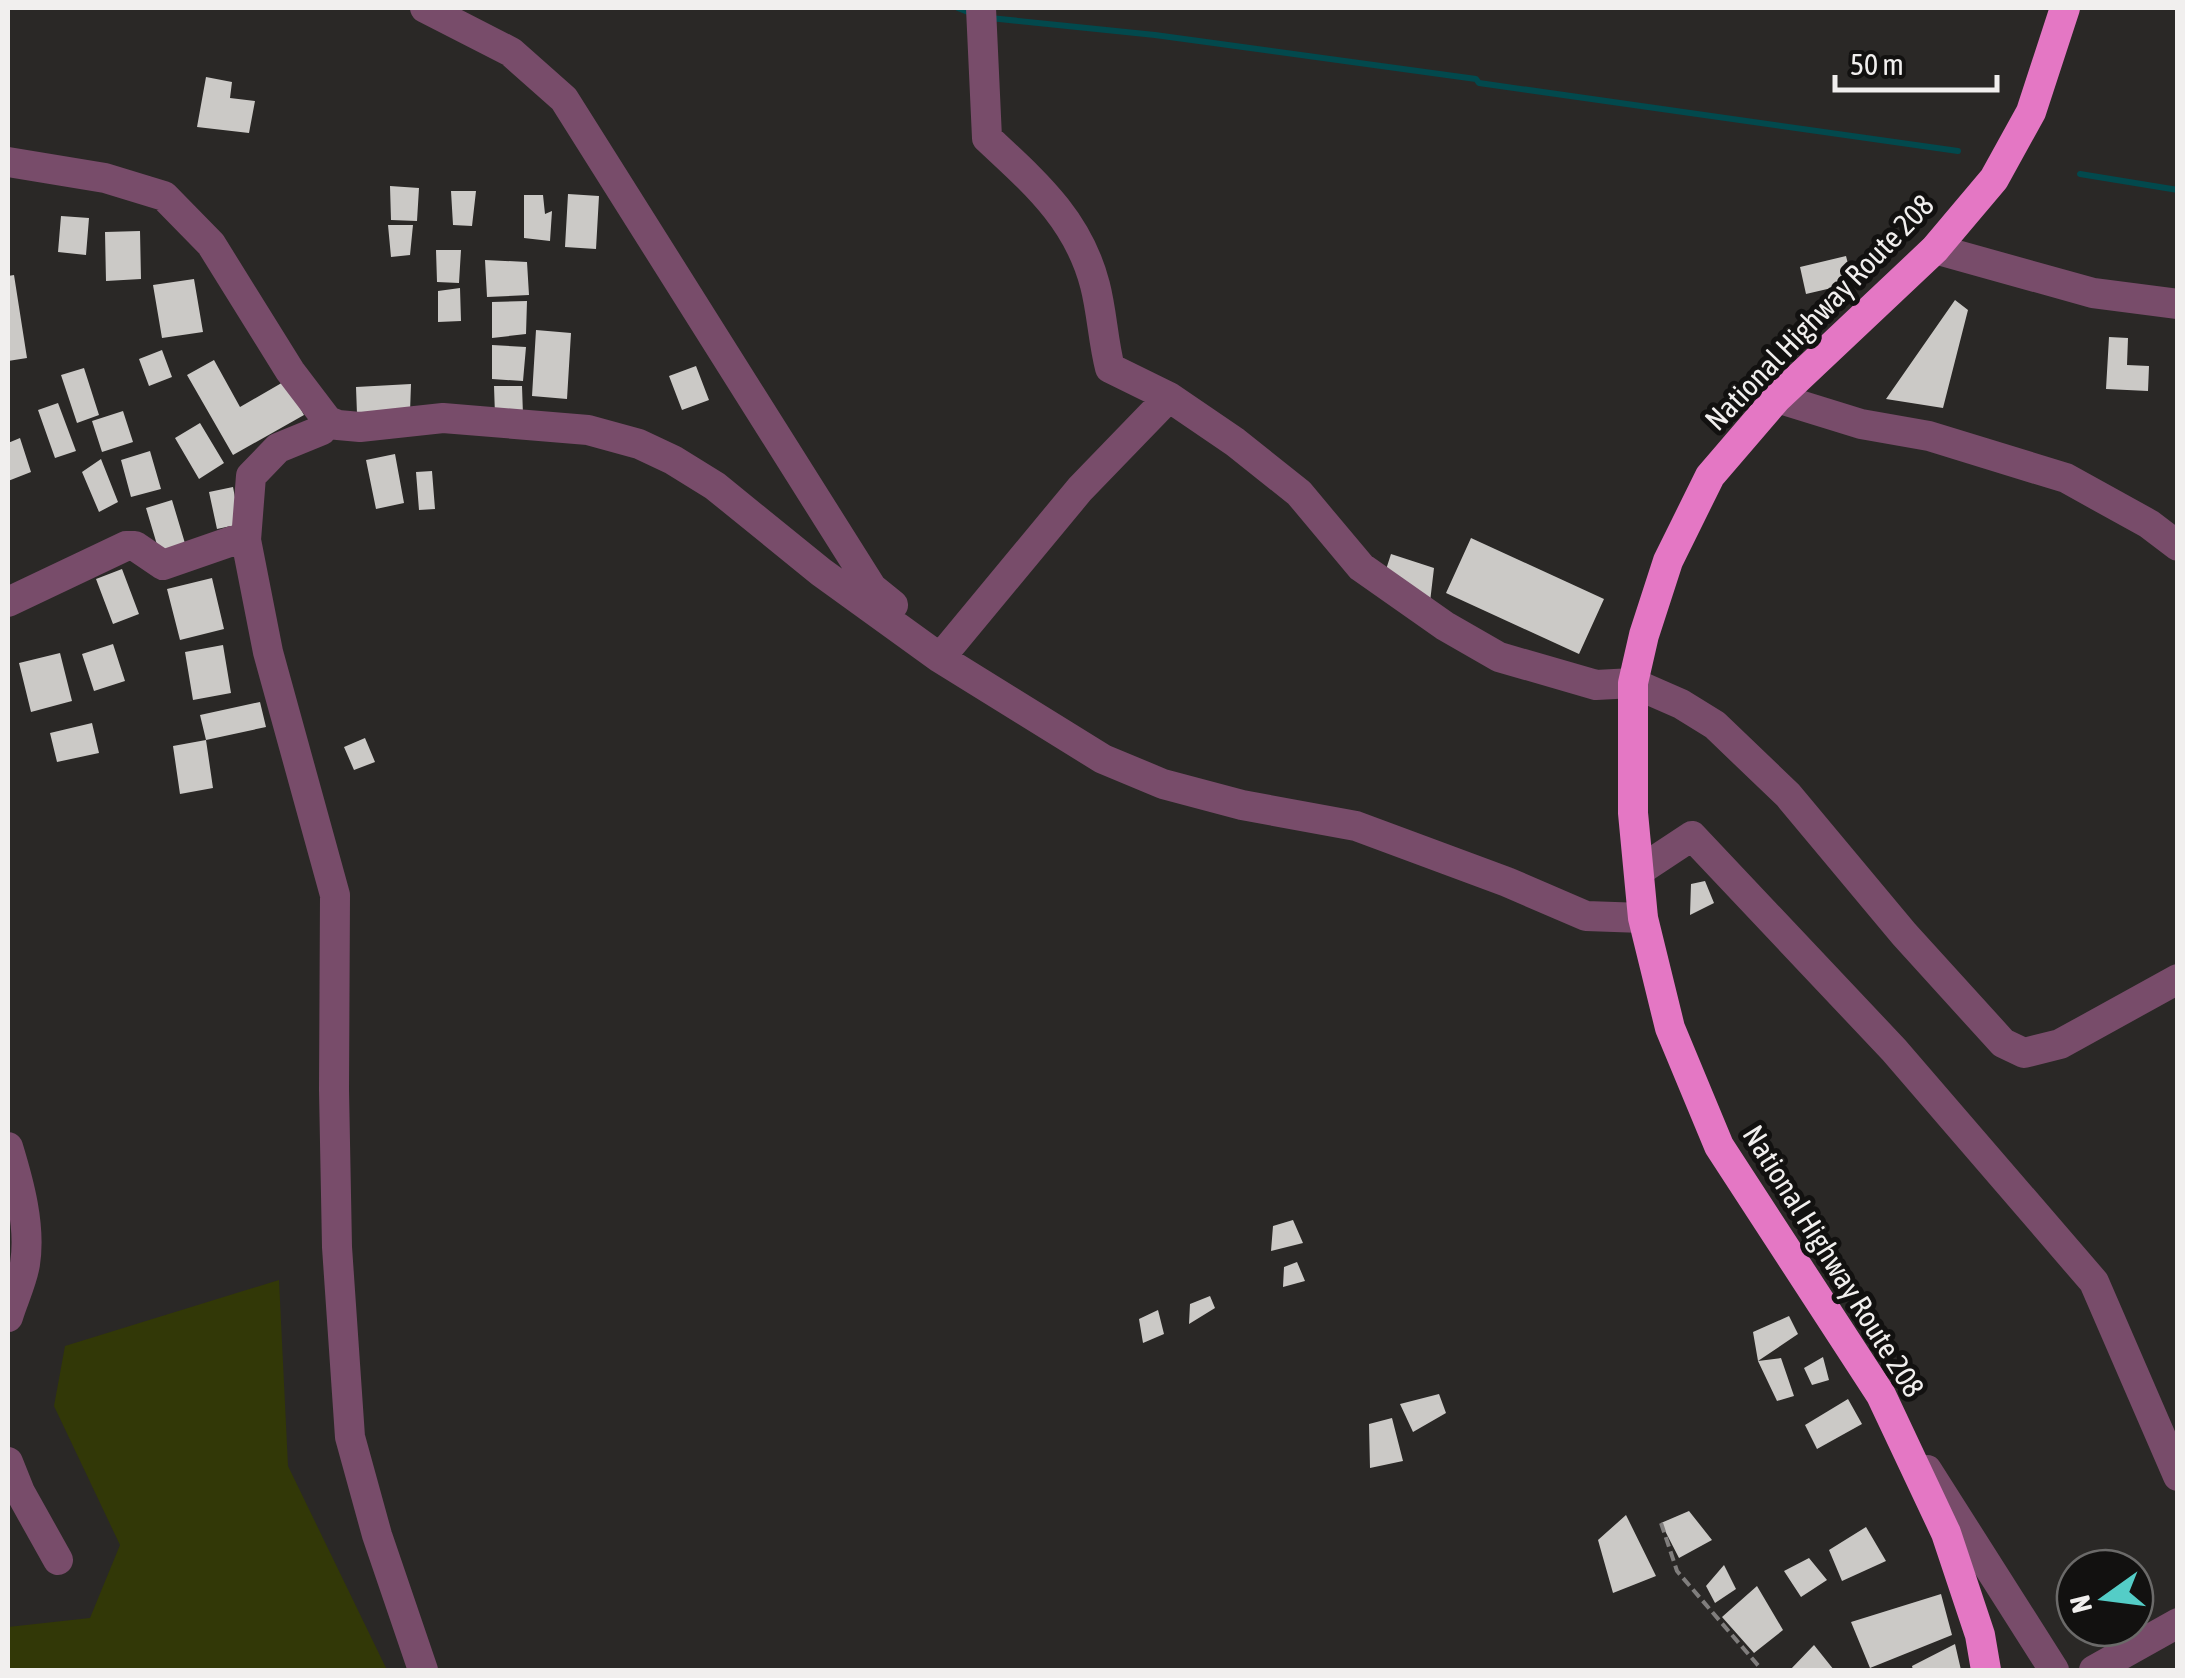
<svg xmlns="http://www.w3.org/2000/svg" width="2185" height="1678" viewBox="0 0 2185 1678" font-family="'Asap Condensed',sans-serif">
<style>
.green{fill:#323807}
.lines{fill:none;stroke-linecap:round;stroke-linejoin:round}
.stream{stroke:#02494d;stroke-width:6}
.building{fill:#cbc9c6}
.path{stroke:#807e7d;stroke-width:4;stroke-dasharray:10 5;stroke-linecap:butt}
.minor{stroke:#784c6a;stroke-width:30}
.highway{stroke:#e477c4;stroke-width:30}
.labels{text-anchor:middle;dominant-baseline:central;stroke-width:10;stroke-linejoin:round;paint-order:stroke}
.street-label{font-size:30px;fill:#f1efee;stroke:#121110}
</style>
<rect width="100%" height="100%" fill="#2a2826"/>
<path class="green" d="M279,1280L288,1466L387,1670H8V1627L90,1618L120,1545L54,1406L65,1346Z"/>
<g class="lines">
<path class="stream" d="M958,8L973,14
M990,18L1155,35L1476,79L1479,83L1958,151
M2080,174L2178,190"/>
</g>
<path class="building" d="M206,77L232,82L230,98L255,101L249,133L197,127Z
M390,186L419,188L417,221L391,220Z
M451,191H476L472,226L453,225Z
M568,194L599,196L596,249L565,247Z
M524,195H543L545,214L552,211L550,241L524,238Z
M61,216L89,218L86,255L58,252Z
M388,225H413L410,255L391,257Z
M140,231L141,279L106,281L105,232Z
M436,250H461L459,283L437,282Z
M1846,256L1853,283L1806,294L1800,267Z
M485,260L527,262L529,295L487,297Z
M14,275L27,358L8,361V276Z
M194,279L203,332L162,338L153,285Z
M460,288L461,321L438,322V291Z
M1955,300L1968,310L1943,408L1886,399Z
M527,301L526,334L492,338V302Z
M536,330L571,333L567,399L532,396Z
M2109,337L2128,338L2127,365L2149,366L2148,391L2106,389Z
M492,345L526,347L523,381L492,379Z
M162,350L172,377L149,386L139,359Z
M214,360L240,407L285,381L304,415L233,455L187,375Z
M696,366L709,400L682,410L669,376Z
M84,368L99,415L77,423L61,375Z
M411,384L410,412L357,414L356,387Z
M494,386H522L523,415H495Z
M58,403L76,451L55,458L38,410Z
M123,411L133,442L102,452L92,421Z
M200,423L224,463L199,479L175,438Z
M20,438L31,472L8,481V443Z
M150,451L161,489L131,497L121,460Z
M395,454L404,503L376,509L366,460Z
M101,459L118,502L99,512L82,472Z
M432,471L435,509L419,510L416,472Z
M233,487L240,524L217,529L209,492Z
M172,500L187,550L161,558L146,508Z
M1471,538L1604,599L1579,654L1446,593Z
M1391,554L1434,568L1430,602L1382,582Z
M122,569L139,614L113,624L96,579Z
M212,578L224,629L180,640L167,589Z
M113,644L125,681L94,691L82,654Z
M223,645L231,693L193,700L185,652Z
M60,653L72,701L31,712L19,663Z
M260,702L266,727L206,740L200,715Z
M92,723L99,753L57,762L50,733Z
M365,738L375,762L354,770L344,747Z
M206,740L213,788L180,794L173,746Z
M1705,881L1714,903L1690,915L1691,884Z
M1293,1220L1303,1243L1271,1251L1273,1226Z
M1297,1262L1305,1281L1283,1287L1284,1267Z
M1210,1296L1215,1308L1189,1324L1190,1304Z
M1158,1310L1164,1334L1143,1343L1139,1319Z
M1789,1316L1798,1334L1758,1361L1753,1332Z
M1823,1357L1829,1380L1812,1385L1804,1368Z
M1781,1358L1794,1396L1777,1401L1758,1361Z
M1439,1394L1446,1413L1413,1432L1400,1404Z
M1848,1399L1862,1424L1817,1449L1805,1425Z
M1392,1418L1403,1461L1370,1468L1369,1424Z
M1689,1511L1712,1540L1679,1558L1661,1523Z
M1626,1515L1656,1576L1613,1593L1598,1540Z
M1866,1527L1886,1561L1842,1581L1829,1550Z
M1809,1558L1827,1580L1801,1597L1784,1571Z
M1724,1565L1736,1589L1715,1603L1706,1586Z
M1757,1586L1783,1630L1754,1653L1722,1617Z
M1941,1594L1952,1635L1870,1668L1851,1622Z
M1955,1644L1961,1670H1913L1912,1666Z
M1814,1645L1834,1670H1790Z"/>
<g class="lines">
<path class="path" d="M1661,1523L1677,1571L1762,1670"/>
<path class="minor" d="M425,8L511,52L564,99L872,588L893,605
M981,8L987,138C1034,182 1078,219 1095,285C1102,312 1103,341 1110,368L1169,397L1235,442L1299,493L1361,567L1445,626L1499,657L1596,685L1633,683L1681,704L1715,725L1788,795L1904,934L2003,1043L2024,1053L2060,1044L2178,979
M8,162L105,178L164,196L211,244L290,371L328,421L338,425L360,427L443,418L588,430L639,444L673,460L715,486L821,572L940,658L1103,759L1163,784L1242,805L1356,826L1507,882L1586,916L1643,918
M1935,249L2093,293L2178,304
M1777,398L1861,424L1929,436L2066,478L2149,524L2178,546
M328,421L322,430L278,448L251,476L246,540L268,652L335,895L334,1090L337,1247L350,1437L377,1535L423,1670
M8,602L126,546H135L163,565L238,539L246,540
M940,658L1080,489L1169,397
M1639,871L1692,836L1894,1050L2094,1282L2178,1476
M8,1147C19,1183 31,1226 25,1264C22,1282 13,1300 8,1317
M8,1462L20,1492L58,1560
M1927,1470L2054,1670
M2094,1670L2178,1623"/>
<path class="highway" d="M1986,1670L1980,1635L1946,1533L1881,1395L1719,1146L1670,1028L1643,918L1633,813V683L1644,635L1668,561L1710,476L1777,398L1935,249L1994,179L2031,112L2065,8"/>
</g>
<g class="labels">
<g class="street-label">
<text transform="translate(1819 312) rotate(-46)">National Highway Route 208</text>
<text transform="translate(1834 1261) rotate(58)">National Highway Route 208</text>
</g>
</g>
<rect width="2185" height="1678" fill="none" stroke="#f1efee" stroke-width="20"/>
<g transform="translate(2105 1598) rotate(256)"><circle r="48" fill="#121110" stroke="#6b6a69" stroke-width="2.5"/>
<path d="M0-8L18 38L0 25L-18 38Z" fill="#54cdc7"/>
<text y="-15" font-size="28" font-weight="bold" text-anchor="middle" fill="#f1efee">N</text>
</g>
<path d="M1835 75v15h162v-15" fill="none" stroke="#f1efee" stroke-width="5"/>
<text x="1850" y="75" font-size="30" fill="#f1efee" stroke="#121110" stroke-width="8" paint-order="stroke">50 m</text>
</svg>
